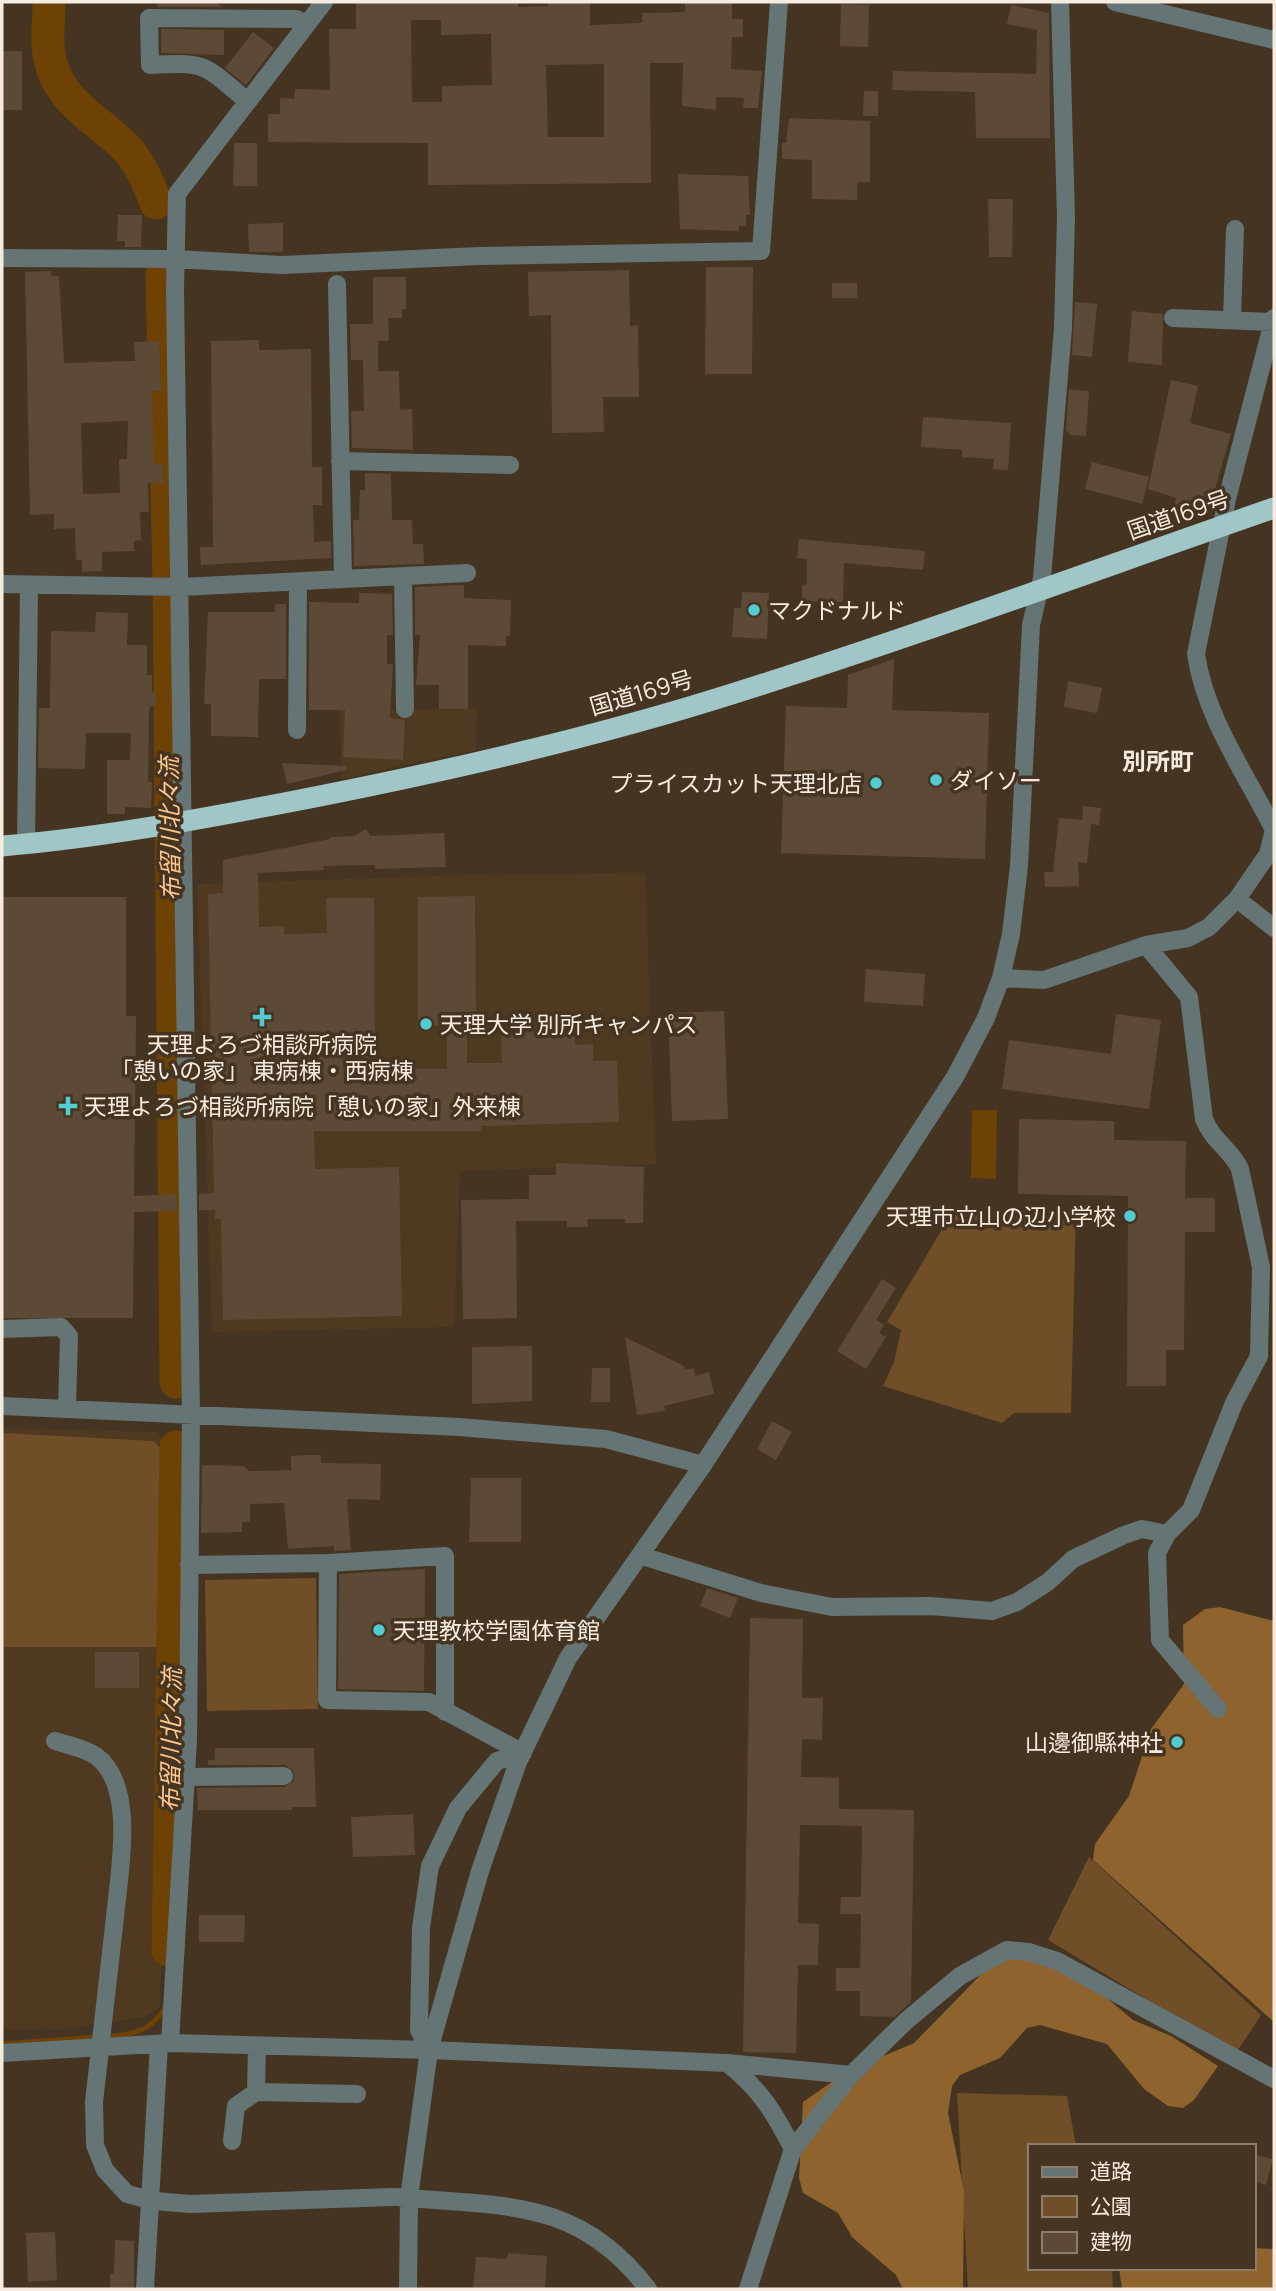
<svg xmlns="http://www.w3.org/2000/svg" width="1276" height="2291" viewBox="0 0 1276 2291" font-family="Manrope,'Noto Sans JP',sans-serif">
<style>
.built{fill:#4f3920}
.green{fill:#704e27}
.forest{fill:#8f632e}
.water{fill:#6d4204}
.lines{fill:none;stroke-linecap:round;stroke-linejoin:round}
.stream{stroke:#6d4204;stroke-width:5}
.river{stroke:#6d4204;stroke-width:33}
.building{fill:#5d4a36;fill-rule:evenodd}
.minor{stroke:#657474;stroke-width:18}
.highway{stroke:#a0c6c7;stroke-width:21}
.minor-bridge{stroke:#657474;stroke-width:18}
.poi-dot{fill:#52ccd1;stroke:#453421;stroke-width:2.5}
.labels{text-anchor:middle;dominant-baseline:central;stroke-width:7;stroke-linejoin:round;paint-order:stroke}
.street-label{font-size:23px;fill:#f6ebdf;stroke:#453421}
.poi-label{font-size:23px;fill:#f6ebdf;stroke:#453421;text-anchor:start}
.neighbourhood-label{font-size:24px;font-weight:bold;fill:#f6ebdf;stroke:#453421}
.water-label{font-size:24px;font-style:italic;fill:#fcc78d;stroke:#453421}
</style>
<rect width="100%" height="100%" fill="#453421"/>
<path class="built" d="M477,709L476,750L341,779L340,710Z
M645,873L656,1164L460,1171L454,1327L212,1332L197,884L465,875Z
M2,1428L157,1432L171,1449L170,1664L160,2008L143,2017L68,2029L2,2030Z"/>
<path class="green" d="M954,1209L1076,1210L1071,1413H1014L1002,1423L883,1386L894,1362L901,1330L887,1322Z
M2,1433L154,1441L165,1454L167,1647H2Z
M316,1578L318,1709L207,1711L205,1580Z
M1089,1857L1261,2015L1236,2053L1048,1940Z
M957,2093L1067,2096L1076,2146H1029V2268H1112L1113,2289H968Z"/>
<path class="forest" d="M1220,1607L1274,1621V2022L1093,1860L1095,1844L1129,1796L1151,1729L1184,1684L1183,1625L1205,1609Z
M1027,1952L1089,1983L1133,2020L1171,2036L1218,2066L1194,2100L1183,2108L1168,2106L1144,2089L1107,2044L1040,2025L1027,2028L1000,2058L960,2075L952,2086L948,2113L964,2191L963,2289H903L896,2275L852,2237L838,2213L803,2193L799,2178L803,2102L846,2072L914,2043L999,1956Z
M1253,2248L1274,2249V2289H1122L1119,2268H1253Z"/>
<path class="water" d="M972,1110H997L996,1179L971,1178Z"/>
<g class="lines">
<path class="stream" d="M106,2037C134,2034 150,2032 165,2008
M2,2044L96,2037"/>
<path class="river" d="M49,2C49,23 45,46 52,67C65,107 101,121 128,150C141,165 149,184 156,203
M162,275L169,581L176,1382
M168,1950L176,1447"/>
</g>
<path class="building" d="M157,2H215L222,7H157Z
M356,2H518V7L548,6V2H590V25L642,23V13L685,12V2H732V19H743V37H732L731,69L762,71L758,108H743L744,98L716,97V110L682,106L683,63H650L651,183L428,185V143L268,142V114H280V98L294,99L295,89L330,90L329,29H356ZM411,20H441V35L491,34L492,85L442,86V102H412ZM604,64V137H548L546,65Z
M841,4L869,5L868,47L840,46Z
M1011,5L1049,13L1050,138H976L975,92L892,90L893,71L1036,74L1037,30L1007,24Z
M161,29L224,30V55L161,53Z
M253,32L274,48L246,85L225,68Z
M2,51H22V110H2Z
M864,91H878V116H863Z
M789,118L870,121V182H857V200L812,199V160L782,159V143H786Z
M234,143H257V186H233Z
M678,174L748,176L750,215H746V226H739V231L680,229Z
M988,199H1013L1012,257H989Z
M118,215H142L141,247H125V241H117Z
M283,223V252H249L248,224Z
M706,267H753L752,374H705Z
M629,270L630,326L638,325L639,397H603L604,432L552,433L551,315L529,316L528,272Z
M51,271V276H59L64,363L135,361L134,342L159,341L161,391H152L154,464H163V483H148L149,512H140L141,540L134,541V551L102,552V571L82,572V560H76L75,528L54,529V514L30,515L25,272ZM128,421L127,459H119L120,493L83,494L81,423Z
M373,277H406V309H402V318H388L389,341H378V371H399L400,410L412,409L413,450L352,448L351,411H364L363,360H351L350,324H373Z
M832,283H857V298H832Z
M1075,302L1097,304L1092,357L1072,355Z
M1132,311L1163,314L1162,365L1128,362Z
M259,340V350L311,349L312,467H322V505H313L314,542L331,541V558L201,565L200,547H213L211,341Z
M1171,380L1198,386L1190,423L1231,434L1215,489L1218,490L1213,509L1200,505L1196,517L1173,510L1176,498L1148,489Z
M1069,389L1089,391L1086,436L1071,435L1066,430Z
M923,417L1011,423L1008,470L993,469L994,459L962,457V450L921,447Z
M1092,462L1149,477L1142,504L1085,489Z
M365,473L391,474L392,520H412L413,544H423L424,564L354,566L353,520H359L360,490H365Z
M799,539L925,551L923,570L844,563L843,602L802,601V585L807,584V559L797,558Z
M464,585V598L511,600L510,636H506V646L468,645V709H439V685H416L420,635H415V587Z
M742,592L769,593L767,639L732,637L734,608H741Z
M359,593L392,594L393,635H387V664H393L390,718L405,720L403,760L343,757L345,710H309V602L359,603Z
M275,604H286V679H259L258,737L211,736V704H204L208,612H275Z
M96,612L128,613L127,645H147V675H152V692L156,693V706H150L149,713L148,782H152L151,808L125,807V814H107V760H130L131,733H86L85,769L38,768L39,708H50L51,631L95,632Z
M894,659L892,710L989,713L985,859L781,853L786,706L847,708L848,675Z
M1068,681L1102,688L1097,713L1064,707Z
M282,763L346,766L347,770L287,784Z
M1083,806L1101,808L1099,825L1091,824L1087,863L1078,862L1079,886L1045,887L1044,872H1053L1059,818L1082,820Z
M366,829L370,836L444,833L446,867L375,869V865L323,866L324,870L258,873L259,927L284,926V934L327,933L326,898H374L375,1069H447V1025H418V897L475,896L476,1025H467V1063H502L501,1033L575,1031V1045L593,1044V1061H617L619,1122L481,1126V1131H314L315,1169L399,1167L402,1316L223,1320L221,1219H215V1210H199V1194L214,1193L208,894L223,893V860L330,839V837L354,836Z
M2,897H126V1016H136L134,1196L176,1194L177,1211L134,1212L133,1318H2Z
M866,969L925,974L923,1006L864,1002Z
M724,1011L728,1119L672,1121L668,1013Z
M1116,1014L1161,1020L1149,1109L1002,1089L1009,1040L1111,1054Z
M1019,1119L1114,1121V1140L1186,1141L1185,1198H1215V1232H1185L1184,1350H1166V1386H1127L1128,1196L1018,1194Z
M556,1163L644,1167L643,1223H625V1219H587L588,1227H567V1221H516L517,1318L463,1319L461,1200L529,1199V1175H556Z
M882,1279L896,1288L876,1320L884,1325L879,1333L886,1337L866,1369L837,1351Z
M625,1337L684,1366L685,1370L694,1368L695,1376L709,1372L714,1394L664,1406L665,1411L637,1415Z
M532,1346V1401L472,1404V1347Z
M592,1368H610V1402H591Z
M772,1421L792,1432L776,1460L757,1449Z
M306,1455H321V1463L381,1464L380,1500L347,1499L351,1550L334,1551V1546L288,1549L284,1503L250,1504V1522H242V1532L201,1533L202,1465L243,1466L249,1471L291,1470V1456Z
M471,1478H521V1542H469Z
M425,1569L424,1691L338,1689L339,1574Z
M707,1588L738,1598L730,1618L700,1606Z
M750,1618L803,1619L802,1698H823L822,1740L802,1739L801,1777L839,1778V1809L914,1810L911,2002L894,2017L860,2016V1991H836V1968H860L861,1914H840L841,1897H861L862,1826L800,1825L798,1923L819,1924L818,1965H798L796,2053L743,2052Z
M95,1652H139V1688H95Z
M215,1748H314L316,1807H292V1810H198L197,1788L284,1787L294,1781L293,1770L285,1765H208V1760H215Z
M413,1814L415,1855L353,1857L351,1817Z
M199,1915H245L244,1942H199Z
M1253,2154L1273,2159L1266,2185L1253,2181Z
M55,2232L57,2280L28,2282L26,2233Z
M115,2240L134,2241V2289H110V2274H114Z
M508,2253L547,2256L545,2289H473L476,2257L507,2259Z"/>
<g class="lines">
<path class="minor" d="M1115,2L1274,40
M246,100C203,64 207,62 150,65L149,18L297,19L304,26
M2,258L176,259L282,265L479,256L761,251L779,2
M1173,318L1272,322
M1232,319L1235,229
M340,461L510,465
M403,576L405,709
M343,579L467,573
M2,584L181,587L343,579L337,284
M297,730L298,583
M26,844L29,585
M1237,899L1274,928
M1146,945L1189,997L1204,1119C1213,1142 1231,1149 1240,1169L1261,1267L1259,1356L1234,1403L1191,1510L1167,1534L1157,1553L1160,1640L1218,1709
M1001,978L1044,980L1146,945L1188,938L1209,927L1237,899L1268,854L1274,830C1246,774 1205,717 1196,654L1227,499L1274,318
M2,1329L61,1327L69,1336L67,1408
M2,1406L459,1427L606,1439L703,1465
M642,1556L761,1593L832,1607L930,1606L992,1611L1017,1602L1048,1582L1073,1559L1124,1535L1142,1529L1167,1534
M328,1563L445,1556V1712
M189,1565L328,1563L327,1700L429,1702L523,1753
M55,1741C67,1745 85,1748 96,1756C137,1786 119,1872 115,1917
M186,1777L284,1776
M170,2043L188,1740L191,1416L175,290L177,194L324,2
M429,2050L419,2030L421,1928L430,1866L458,1808L497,1761L523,1753
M2,2053L170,2043L429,2050L727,2063L851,2075
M727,2063C760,2089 774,2112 793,2149
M256,2092L257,2046
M232,2141L236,2106L256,2092L357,2094
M397,2197C502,2207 578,2197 648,2289
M145,2289L159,2044
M408,2289L409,2198L429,2050L480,1871L518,1762L568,1658L703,1465L955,1077L986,1018L1001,978L1011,934L1019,866L1031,625L1042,578L1063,328L1066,218L1060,2
M748,2289L793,2149L851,2075L906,2021L960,1976L1007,1950L1029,1952L1057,1961L1274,2079"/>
<path class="highway" d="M2,846C97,838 190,821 284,803C435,774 587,740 735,693C916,636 1095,570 1274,508"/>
<path class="minor-bridge" d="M115,1917L94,2102L95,2145L105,2170L127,2194L154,2201L191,2204L392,2197"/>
</g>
<g class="poi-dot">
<circle cx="754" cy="610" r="7"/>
<circle cx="936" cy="780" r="7"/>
<circle cx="876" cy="783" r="7"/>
<path d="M258.5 1006.5h7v7h7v7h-7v7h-7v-7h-7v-7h7z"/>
<circle cx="426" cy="1024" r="7"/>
<path d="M64.5 1095.5h7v7h7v7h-7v7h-7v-7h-7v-7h7z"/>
<circle cx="1130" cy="1216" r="7"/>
<circle cx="379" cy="1630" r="7"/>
<circle cx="1177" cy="1742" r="7"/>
</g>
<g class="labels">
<g class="street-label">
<text transform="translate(1178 514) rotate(-19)">国道169号</text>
<text transform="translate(641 692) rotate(-16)">国道169号</text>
</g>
<g class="poi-label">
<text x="768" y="610">マクドナルド</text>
<text x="950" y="780">ダイソー</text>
<text x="862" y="783" text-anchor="end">プライスカット天理北店</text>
<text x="440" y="1024">天理大学 別所キャンパス</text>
<text x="262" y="1044" text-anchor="middle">天理よろづ相談所病院<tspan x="262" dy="26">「憩いの家」 東病棟・西病棟</tspan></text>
<text x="84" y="1106">天理よろづ相談所病院「憩いの家」外来棟</text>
<text x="1116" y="1216" text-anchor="end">天理市立山の辺小学校</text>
<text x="393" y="1630">天理教校学園体育館</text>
<text x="1163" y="1742" text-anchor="end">山邊御縣神社</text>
</g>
<g class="neighbourhood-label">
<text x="1158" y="760">別所町</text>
</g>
<g class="water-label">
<text transform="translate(169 829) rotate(-91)">布留川北々流</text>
<text transform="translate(170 1740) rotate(-89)">布留川北々流</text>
</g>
</g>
<rect width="1276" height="2291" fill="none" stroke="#f6ebdf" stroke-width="7"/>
<rect x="1028" y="2144" width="228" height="126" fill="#453421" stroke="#8c7d6d" stroke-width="2"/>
<rect x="1042" y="2167" width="35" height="10" fill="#657474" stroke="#8c7d6d" stroke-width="2"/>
<text x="1090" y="2179" font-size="21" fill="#f6ebdf">道路</text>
<rect x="1042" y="2196" width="35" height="21" fill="#704e27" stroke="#8c7d6d" stroke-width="2"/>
<text x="1090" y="2214" font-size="21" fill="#f6ebdf">公園</text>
<rect x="1042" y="2232" width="35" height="21" fill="#5d4a36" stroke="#8c7d6d" stroke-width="2"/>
<text x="1090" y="2249" font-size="21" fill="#f6ebdf">建物</text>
</svg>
